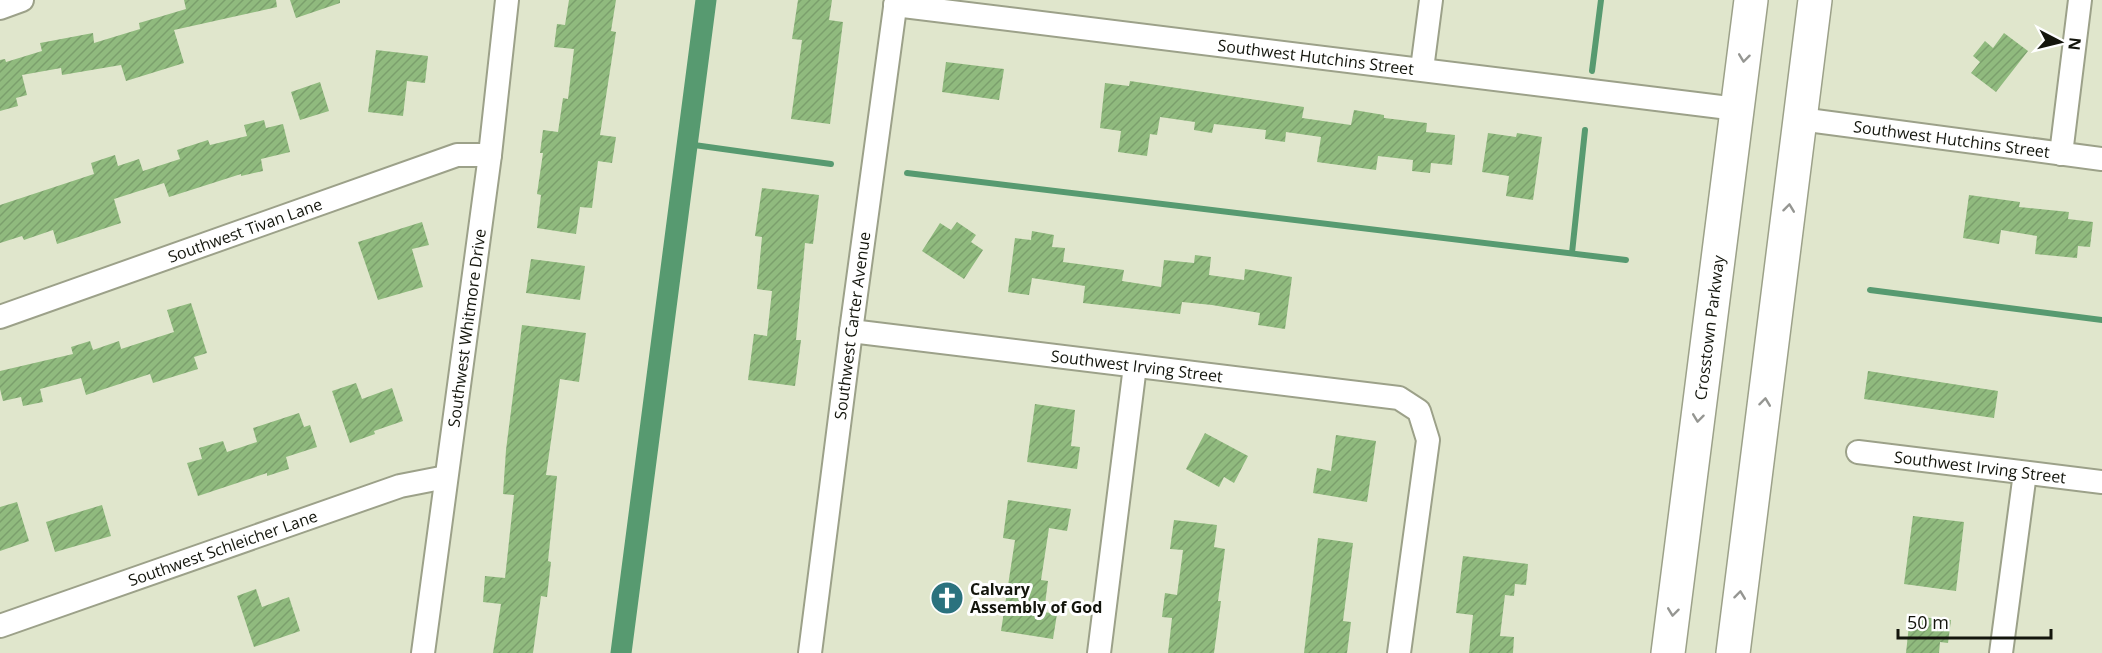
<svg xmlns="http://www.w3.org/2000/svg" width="2102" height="653" viewBox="0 0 2102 653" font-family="'Open Sans',sans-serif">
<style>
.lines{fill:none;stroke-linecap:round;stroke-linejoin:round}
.stream{stroke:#579a70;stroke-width:6}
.canal{stroke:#579a70;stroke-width:21}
.building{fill:url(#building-hatch)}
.street-casing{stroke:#9ca189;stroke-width:26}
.secondary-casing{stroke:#9ca189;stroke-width:36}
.street{stroke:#fff;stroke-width:22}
.secondary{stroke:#fff;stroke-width:33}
.oneway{stroke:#959692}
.labels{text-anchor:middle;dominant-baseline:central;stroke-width:6;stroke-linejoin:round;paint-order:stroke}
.street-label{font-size:16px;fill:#13150c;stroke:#fff}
.poi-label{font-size:16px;font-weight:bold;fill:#13150c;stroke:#fff;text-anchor:start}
</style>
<defs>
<pattern id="building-hatch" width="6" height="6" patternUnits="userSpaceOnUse" patternTransform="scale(1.5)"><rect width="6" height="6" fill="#90ba7e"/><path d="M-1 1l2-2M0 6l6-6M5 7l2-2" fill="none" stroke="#7b9f6c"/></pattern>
</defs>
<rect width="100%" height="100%" fill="#e0e6cc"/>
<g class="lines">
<path class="stream" d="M1592,71L1601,0
M687,144L831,164
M907,173L1626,260
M1572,253L1585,130
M1870,290L2102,320"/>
<path class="canal" d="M621,653L706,0"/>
</g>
<path class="building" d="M184,0H276L277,7L174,30L184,63L126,81L121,65L62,75L61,68L22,75L27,95L16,98L18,106L0,111V60L5,59L6,62L42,51L40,43L93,33L94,43L140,29L139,23L186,9Z
M290,0H340V3L296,18Z
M569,0H616L611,31L616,32L600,135L616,137L612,163L598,161L592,208L580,207L576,234L537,228L541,195L537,194L543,153H540L543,130L558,132L563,98L568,99L574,49L554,47L557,24L565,25Z
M798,0H832L829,20L843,22L830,124L791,119L802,40L792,39Z
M2004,33L2028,51L1996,92L1971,73L1980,62L1973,56L1985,41L1993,48Z
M376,50L428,56L425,83L407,81L403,116L368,112Z
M946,62L1004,69L999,100L942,92Z
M1130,81L1304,107L1302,118L1351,125L1354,110L1384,115V118L1427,123L1426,132L1455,135L1452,165L1431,163L1430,173L1412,171L1413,160L1378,156L1376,170L1317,162L1321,137L1286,132L1285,142L1265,139L1266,130L1214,124L1212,133L1194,130L1195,122L1160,117L1157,135L1150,134L1147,156L1118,152L1121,131L1100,128L1105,83L1129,86Z
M320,82L329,111L300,120L291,92Z
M264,120L266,128L283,124L290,152L261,159L263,171L241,176V174L169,197L164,183L114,199L121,223L57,244L53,230L24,240L22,236L0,243V205L94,174L91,163L115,155L118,166L139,159L143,171L180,159L177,150L208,140L210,145L247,136L244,125Z
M1488,133L1516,137L1517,133L1542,137L1533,200L1506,196L1509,176L1482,172Z
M762,188L819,195L813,244L805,243L796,340H801L795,386L748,380L754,334L767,336L772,291L757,289L762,237L755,236Z
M1969,195L2020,202L2019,207L2069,212L2068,219L2093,222L2090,247L2078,246L2077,258L2035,254L2037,236L2001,230L1999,244L1963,238Z
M422,222L429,245L412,249L423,287L378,300L358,242Z
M957,222L976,235L971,242L983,250L964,279L922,251L940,223L951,230Z
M1032,231L1054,235L1052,247L1065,248L1063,262L1124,270L1122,281L1161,287L1164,260L1194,263L1195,255L1211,257L1209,275L1244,280L1245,269L1292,277L1285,329L1258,325L1260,313L1212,305L1182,302L1180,314L1083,303L1085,286L1032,278L1029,295L1008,292L1015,238L1031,240Z
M531,259L585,266L580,300L526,293Z
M191,303L207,353L194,357L198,369L153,383L150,374L86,395L81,378L40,389L43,402L23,406L21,397L3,401L0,389V371L73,354L71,347L90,341L93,350L119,341L121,349L174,332L167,310Z
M522,325L586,333L579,382L560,379L546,475L557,476L548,561L551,562L547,597L541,596L533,653H493L501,604L483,602L485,576L505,578L514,495L503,494L506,450Z
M1868,371L1998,391L1994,418L1864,399Z
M356,383L362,399L392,388L403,421L374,431L375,434L350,443L332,391Z
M1035,404L1075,410L1071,446L1080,447L1077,469L1027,462Z
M299,413L304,427L310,425L317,447L286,457L289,469L267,476V473L198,496L187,463L202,459L199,448L223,441L227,452L257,442L253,428Z
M1205,433L1248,456L1234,483L1224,477L1219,487L1186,469Z
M1336,435L1376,441L1367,502L1313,493L1317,468L1331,471Z
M1008,500L1071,509L1067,531L1049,528L1041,580L1048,581L1044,612L1057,614L1053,639L1001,631L1015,540L1003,538Z
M17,502L29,541L0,551V507Z
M102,505L111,536L55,552L46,522Z
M1913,516L1964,522L1956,591L1904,584Z
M1174,520L1217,525L1214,547L1225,549L1218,601H1221L1214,653H1168L1172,618L1162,617L1165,593L1177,595L1183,550L1170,549Z
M1318,538L1353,543L1343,621L1351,622L1347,653H1304Z
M1463,556L1528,564L1526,585L1515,584L1514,596L1505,595L1500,636L1514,637L1513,653H1469L1473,615L1456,613Z
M256,589L262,607L289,597L300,631L254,647L237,596Z
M1910,616L1951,620L1948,643L1940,642L1939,653H1906Z"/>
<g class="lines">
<defs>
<g id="street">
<path id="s1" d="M895,5L1737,109"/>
<path d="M0,8L22,0"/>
<path d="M1422,69L1431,0"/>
<path id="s2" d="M1800,119L2102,159"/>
<path d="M2061,154L2080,0"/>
<path id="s3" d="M0,317L457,155H490"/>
<path id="s4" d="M851,331L1399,398L1419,411L1428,440L1399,653"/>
<path id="s5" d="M1858,452L2102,482"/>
<path id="s6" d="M0,626L400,486L446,477"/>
<path id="s7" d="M423,653L490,155L507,0"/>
<path id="s8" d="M810,653L851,331L896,0"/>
<path d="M1099,653L1135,366"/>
<path d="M2001,653L2025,473"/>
</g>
<g id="secondary">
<path id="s9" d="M1668,653L1751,0"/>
<path d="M1733,653L1815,0"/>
</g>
</defs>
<use href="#street" class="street-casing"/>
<use href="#secondary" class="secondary-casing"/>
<use href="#street" class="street"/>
<use href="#secondary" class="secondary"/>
</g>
<defs><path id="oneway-chevron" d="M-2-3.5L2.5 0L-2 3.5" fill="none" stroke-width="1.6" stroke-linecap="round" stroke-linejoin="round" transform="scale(1.5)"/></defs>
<g class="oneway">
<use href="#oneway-chevron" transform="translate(1744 58) rotate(97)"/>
<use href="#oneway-chevron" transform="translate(1789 208) rotate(-83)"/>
<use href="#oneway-chevron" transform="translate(1765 402) rotate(-83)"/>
<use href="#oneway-chevron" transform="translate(1698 418) rotate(97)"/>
<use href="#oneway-chevron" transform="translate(1740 595) rotate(-83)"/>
<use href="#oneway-chevron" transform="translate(1673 612) rotate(97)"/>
</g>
<defs>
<symbol id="church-disc" viewBox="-11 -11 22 22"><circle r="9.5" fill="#2b727e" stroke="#fff"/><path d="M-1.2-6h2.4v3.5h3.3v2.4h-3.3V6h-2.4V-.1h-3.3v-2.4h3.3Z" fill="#fff"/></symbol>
</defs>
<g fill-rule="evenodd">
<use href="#church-disc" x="928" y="579" width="38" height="38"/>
</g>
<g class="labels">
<g class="street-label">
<text stroke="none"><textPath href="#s1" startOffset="424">Southwest Hutchins Street</textPath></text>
<text stroke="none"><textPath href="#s2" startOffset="153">Southwest Hutchins Street</textPath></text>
<text stroke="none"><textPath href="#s3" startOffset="260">Southwest Tivan Lane</textPath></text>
<text stroke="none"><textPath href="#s8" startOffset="330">Southwest Carter Avenue</textPath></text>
<text stroke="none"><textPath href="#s9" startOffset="328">Crosstown Parkway</textPath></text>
<text stroke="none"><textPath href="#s7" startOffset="328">Southwest Whitmore Drive</textPath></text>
<text stroke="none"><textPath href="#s4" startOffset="288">Southwest Irving Street</textPath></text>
<text stroke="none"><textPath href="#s5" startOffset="123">Southwest Irving Street</textPath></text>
<text stroke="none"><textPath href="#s6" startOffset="236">Southwest Schleicher Lane</textPath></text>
</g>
<g class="poi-label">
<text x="970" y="589">Calvary<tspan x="970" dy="18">Assembly of God</tspan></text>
</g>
</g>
<g transform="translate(2060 42) rotate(97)" stroke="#ffffff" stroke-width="4.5" paint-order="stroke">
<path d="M0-4.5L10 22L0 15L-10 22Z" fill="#13150c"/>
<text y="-9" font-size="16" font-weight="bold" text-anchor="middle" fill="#13150c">N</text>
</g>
<path d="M1898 629v9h153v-9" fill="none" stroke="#13150c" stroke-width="3"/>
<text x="1907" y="629" font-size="18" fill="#13150c" stroke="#ffffff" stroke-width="4.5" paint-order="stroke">50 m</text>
</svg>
